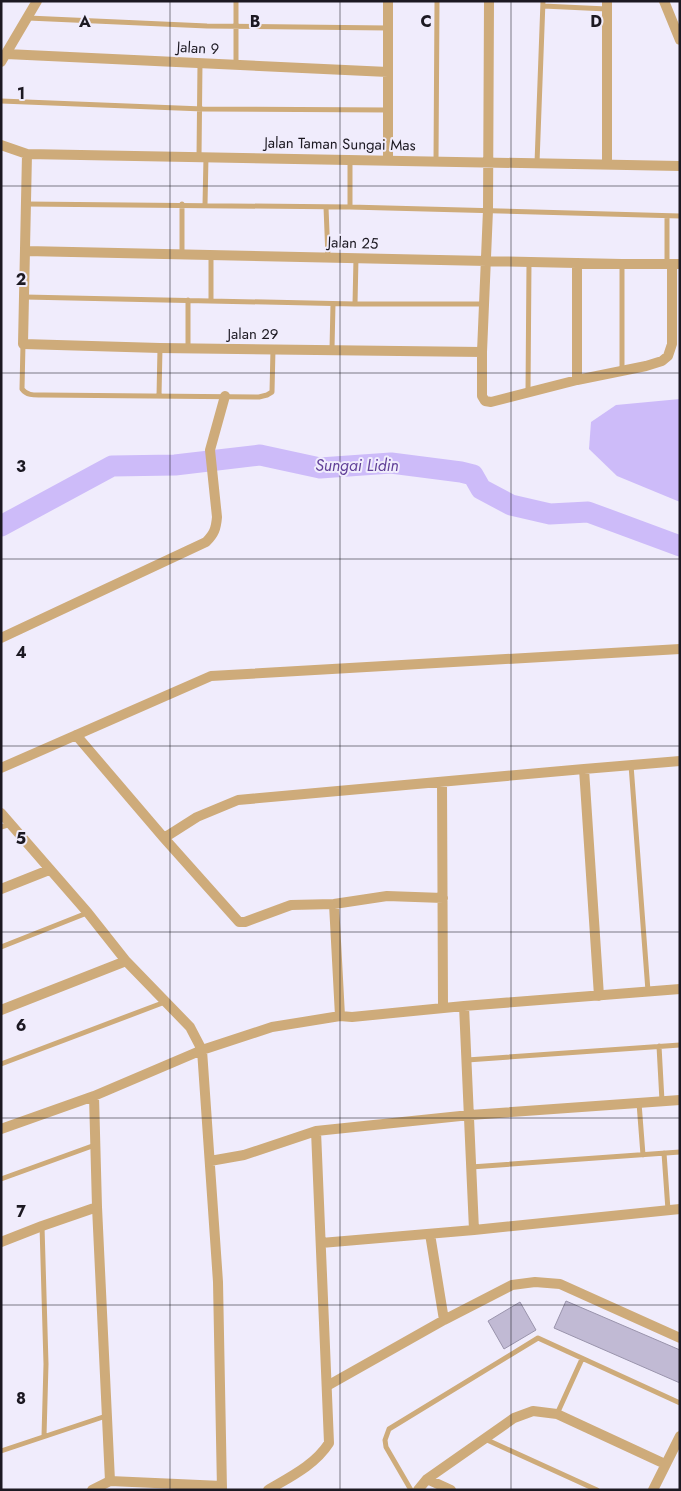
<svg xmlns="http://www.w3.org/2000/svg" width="681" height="1491" viewBox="0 0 681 1491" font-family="Jost,sans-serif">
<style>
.water{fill:#cdbbf9}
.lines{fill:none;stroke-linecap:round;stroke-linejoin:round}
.river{stroke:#cdbbf9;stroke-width:21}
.building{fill:#c1bad4;stroke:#9a94ac}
.lane{stroke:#ceab7a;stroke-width:5}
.street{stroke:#ceab7a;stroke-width:10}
.grid{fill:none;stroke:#1c1922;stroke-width:1;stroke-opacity:0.55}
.labels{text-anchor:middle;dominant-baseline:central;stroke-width:4;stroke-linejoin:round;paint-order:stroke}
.street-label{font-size:15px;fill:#1c1922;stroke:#f0ecfc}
.water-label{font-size:16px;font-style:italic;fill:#614098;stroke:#f0ecfc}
.grid-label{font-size:16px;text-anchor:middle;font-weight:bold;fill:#1c1922;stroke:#f0ecfc;stroke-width:4;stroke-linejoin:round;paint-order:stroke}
</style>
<rect width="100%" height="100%" fill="#f0ecfc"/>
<path class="water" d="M680,399V502L617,476L589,449L591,422L616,405Z"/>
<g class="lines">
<path class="river" d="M1,526L112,466L175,465L260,455L320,468L391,463L461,472L473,475L481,489L511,505L550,514L588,512L680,546"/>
</g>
<path class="building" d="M566,1301L680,1350V1383L554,1328Z
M520,1302L536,1330L504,1349L488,1321Z"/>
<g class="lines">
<path class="lane" d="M543,6L607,9
M28,18L207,26L388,28
M236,65V1
M1,101L203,109L388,110
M199,157L200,63
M436,161L437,1
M537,163L543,1
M26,204L350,207L680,216
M182,204V254
M205,205L206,157
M326,207L328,257
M350,207V160
M211,256V301
M667,264V216
M25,297L355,304H484
M355,304L356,258
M23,344L22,389C27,396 35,395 43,395L259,397L267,395L272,392L273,349
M188,348V300
M332,349L333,304
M622,371V264
M528,392L529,262
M159,396L160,348
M631,765L648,991
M1,827L11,824
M1,947L87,913
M659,1046L662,1101
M467,1060L680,1045
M1,1064L165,1002
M639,1103L643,1155
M664,1153L668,1210
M471,1167L680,1152
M1,1179L95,1145
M42,1226L46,1364L44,1436
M557,1414L582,1359
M485,1439L597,1490
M1,1451L106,1416
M411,1490L386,1447L385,1440L389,1429L538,1338L680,1403"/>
<path class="street" d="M388,1V160
M489,1L488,210L482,352V396L485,401L491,402L577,380L646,366L662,361L668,356L672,344V264
M607,1V165
M664,1L680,40
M6,54L388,72
M1,62L37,1
M1,145L27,154L680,166
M27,154L23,344L160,348L482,352
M26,251L622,264H680
M577,263V380
M1,638L206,542C214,534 216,529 217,517L210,450L225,396
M76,735L164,838L239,922H245L291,905L334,904L387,896L443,898
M1,768L211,676L680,649
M442,782L443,1007
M1,813L88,913L126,961L190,1027L202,1050L218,1282L222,1490
M164,838L197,817L238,800L584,769
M1,889L49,870
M334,904L340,1016
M680,989L464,1006L474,1230L680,1209
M599,996L584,769L680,761
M1,1010L126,961
M1,1129L94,1096L202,1050L272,1027L340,1016L352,1017L464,1006
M210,1161L244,1155L316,1131L470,1115L680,1100
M430,1234L444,1320
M1,1242L42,1226L97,1207
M321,1243L474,1230
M327,1386L444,1320L512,1285L535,1282L560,1284L680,1338
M427,1479L451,1490
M110,1481L222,1486
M92,1490L110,1481L97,1207L94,1096
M268,1490C290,1477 315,1465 329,1443L316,1131
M418,1490L427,1479L514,1418L533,1411L557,1414L665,1464
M653,1490L680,1436"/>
</g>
<path class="grid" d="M170,1V1490M340,1V1490M511,1V1490M1,186H680M1,373H680M1,559H680M1,746H680M1,932H680M1,1118H680M1,1305H680"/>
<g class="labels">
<g class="street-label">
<text transform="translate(198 48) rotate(3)">Jalan 9</text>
<text transform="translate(340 144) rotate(1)">Jalan Taman Sungai Mas</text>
<text transform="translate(353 243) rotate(2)">Jalan 25</text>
<text x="253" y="334">Jalan 29</text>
</g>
<g class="water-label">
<text x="357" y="465">Sungai Lidin</text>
</g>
</g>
<g class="grid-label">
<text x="85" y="27">A</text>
<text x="255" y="27">B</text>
<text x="426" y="27">C</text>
<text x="596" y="27">D</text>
<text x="21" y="99">1</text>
<text x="21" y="285">2</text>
<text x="21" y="472">3</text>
<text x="21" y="658">4</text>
<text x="21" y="844">5</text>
<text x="21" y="1031">6</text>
<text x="21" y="1217">7</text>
<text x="21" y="1404">8</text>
</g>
<rect width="681" height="1491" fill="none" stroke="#1c1922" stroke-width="5"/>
</svg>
